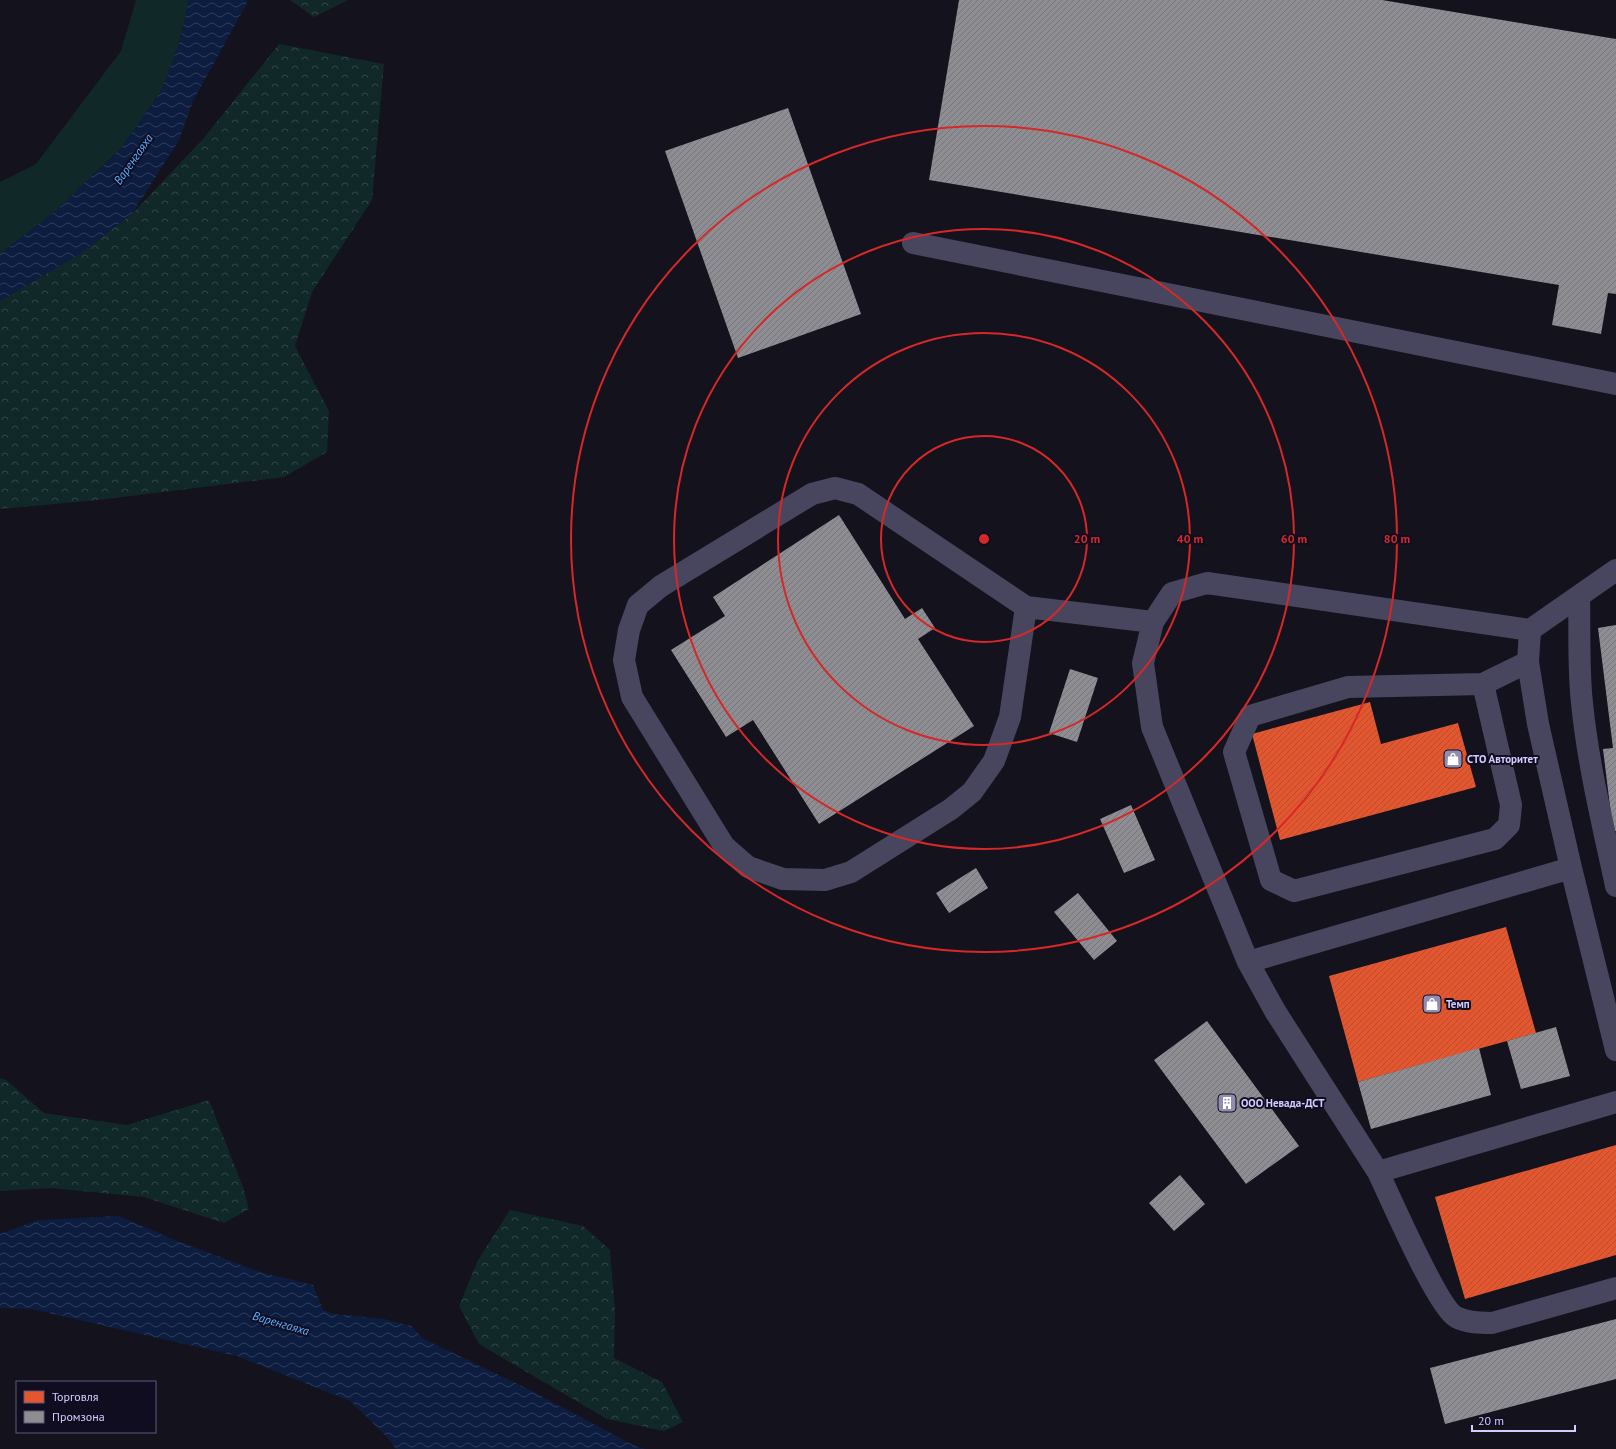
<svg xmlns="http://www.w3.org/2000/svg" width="1616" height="1449" viewBox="0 0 1616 1449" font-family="'PT Sans',sans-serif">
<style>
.green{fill:#112829}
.forest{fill:url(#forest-crowns)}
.water{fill:url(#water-waves)}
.shops{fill:url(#shops-hatch)}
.industry{fill:url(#industry-hatch)}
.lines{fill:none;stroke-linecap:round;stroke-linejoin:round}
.minor{stroke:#48465e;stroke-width:22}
.ring{fill:none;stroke:#d62828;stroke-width:2}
.labels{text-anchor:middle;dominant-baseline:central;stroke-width:4;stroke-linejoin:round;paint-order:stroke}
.poi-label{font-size:11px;font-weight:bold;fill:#d4cdff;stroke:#110d21;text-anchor:start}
.water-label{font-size:12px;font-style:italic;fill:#5bafff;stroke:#110d21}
.centre{fill:#d62828;stroke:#110d21;stroke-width:2}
.ring-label{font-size:12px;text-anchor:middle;font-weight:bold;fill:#d62828;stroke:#110d21;stroke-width:4;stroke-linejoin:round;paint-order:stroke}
</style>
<defs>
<pattern id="forest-crowns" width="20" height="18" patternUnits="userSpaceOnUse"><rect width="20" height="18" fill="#112829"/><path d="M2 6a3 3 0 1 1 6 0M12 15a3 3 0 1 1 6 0" fill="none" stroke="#334649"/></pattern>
<pattern id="water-waves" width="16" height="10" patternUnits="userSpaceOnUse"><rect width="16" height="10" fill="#0c1d3f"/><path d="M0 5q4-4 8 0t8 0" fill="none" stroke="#2e3d5c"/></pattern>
<pattern id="shops-hatch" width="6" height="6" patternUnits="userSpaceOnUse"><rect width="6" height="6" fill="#e4572e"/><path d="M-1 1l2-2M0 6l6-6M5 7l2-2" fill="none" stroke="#b35037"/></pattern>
<pattern id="industry-hatch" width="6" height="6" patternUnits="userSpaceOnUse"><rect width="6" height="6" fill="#8d8d92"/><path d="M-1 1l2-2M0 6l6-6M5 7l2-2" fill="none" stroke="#76757d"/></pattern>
</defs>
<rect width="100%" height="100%" fill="#14121d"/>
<path class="green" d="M136,0H189L178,48L160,93L122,147L57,210L0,254V182L36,164L121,51Z"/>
<path class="forest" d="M290,0H348L314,17Z
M279,44L384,64L372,200L312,292L295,346L329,411L327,452L284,477L98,500L0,509V301L81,253L132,214L203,139Z
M0,1078L6,1080L44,1113L127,1125L209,1100L243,1187L249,1209L224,1223L144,1197L51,1188L0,1191Z
M510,1210L583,1226L610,1250L615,1310L614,1358L662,1382L683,1422L664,1431L607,1419L479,1344L459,1306L478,1260Z"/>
<path class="water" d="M189,0H247V3L193,101L179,140L132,214L81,253L0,301V254L57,210L122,147L160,93L178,48Z
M119,1216L180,1242L260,1272L313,1285L323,1310L334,1314L384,1319L411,1326L424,1339L528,1389L635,1446L646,1449H396L385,1435L350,1401L237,1356L31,1309L0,1308V1234L38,1220Z"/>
<path class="shops" d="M1370,702L1381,744L1458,723L1476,787L1280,840L1252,734Z
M1506,927L1536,1033L1358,1082L1329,976Z
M1616,1145V1255L1465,1299L1435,1197Z"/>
<path class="industry" d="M959,0H1382L1616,39V294L1608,293L1601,334L1552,325L1559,285L929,180Z
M788,108L861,314L738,358L665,151Z
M839,515L905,619L922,608L935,628L918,639L974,726L819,824L753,720L726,737L671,650L725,616L713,597Z
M1616,625V831H1613L1603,749L1613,748L1598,628Z
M1070,669L1098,678L1077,742L1049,733Z
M1131,805L1155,860L1124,873L1100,819Z
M976,868L988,888L949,913L936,893Z
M1078,893L1117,941L1094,960L1054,912Z
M1207,1021L1299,1146L1246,1184L1154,1060Z
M1556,1027L1570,1076L1521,1089L1507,1041Z
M1479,1048L1491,1095L1371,1129L1358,1082Z
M1180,1175L1205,1204L1174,1231L1149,1203Z
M1616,1319V1379L1445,1424L1430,1368Z"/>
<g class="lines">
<path class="minor" d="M913,243L1616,384
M1616,570L1530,630L1207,583L1172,593L1153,622L1143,663L1152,727L1248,962L1275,1011L1378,1172L1616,1102
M1579,596C1580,631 1578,667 1582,703C1588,764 1603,825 1616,886
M1026,607L858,494L835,488L812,494L661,586L638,605L629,630L624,660L632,697L724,846L748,867L783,879L825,880L851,872L951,809L972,792L994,761L1010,717L1026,607L1153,622
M1483,684L1511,805L1509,825L1495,839L1294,891L1271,880L1234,752L1250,716L1348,687L1483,684L1528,662
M1571,868L1616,1050
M1248,962L1571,868L1538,724L1528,662L1530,630
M1378,1172C1390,1197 1438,1308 1456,1317C1467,1323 1481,1323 1492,1323L1616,1288"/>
</g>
<g class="ring">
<circle cx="984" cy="539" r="103"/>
<circle cx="984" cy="539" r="206"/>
<circle cx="984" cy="539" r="310"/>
<circle cx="984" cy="539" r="413"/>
</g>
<defs>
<symbol id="shop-square" viewBox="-11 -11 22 22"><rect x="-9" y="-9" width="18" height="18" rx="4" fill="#918cb0" stroke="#110d21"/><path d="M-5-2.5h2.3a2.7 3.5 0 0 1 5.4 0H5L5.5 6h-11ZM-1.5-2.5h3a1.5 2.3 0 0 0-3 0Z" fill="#fff"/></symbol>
<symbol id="building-square" viewBox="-11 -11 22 22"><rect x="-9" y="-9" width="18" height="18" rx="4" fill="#918cb0" stroke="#110d21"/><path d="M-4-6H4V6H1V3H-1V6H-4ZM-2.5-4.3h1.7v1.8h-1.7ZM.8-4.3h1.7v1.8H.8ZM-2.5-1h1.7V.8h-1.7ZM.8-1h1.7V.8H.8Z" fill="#fff"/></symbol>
</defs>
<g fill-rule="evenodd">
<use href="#shop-square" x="1442" y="748" width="22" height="22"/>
<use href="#shop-square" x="1421" y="993" width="22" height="22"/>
<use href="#building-square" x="1216" y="1092" width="22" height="22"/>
</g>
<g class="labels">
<g class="poi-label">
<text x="1467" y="759">СТО Авторитет</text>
<text x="1446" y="1004">Темп</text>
<text x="1241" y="1103">ООО Невада-ДСТ</text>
</g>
<g class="water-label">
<text transform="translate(133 159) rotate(-55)">Варенгаяха</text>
<text transform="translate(281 1323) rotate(16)">Варенгаяха</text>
</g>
</g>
<circle cx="984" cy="539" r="6" class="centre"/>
<g class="ring-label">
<text x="1087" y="543">20 m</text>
<text x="1190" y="543">40 m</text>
<text x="1294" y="543">60 m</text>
<text x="1397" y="543">80 m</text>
</g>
<rect x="16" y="1381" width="140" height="52" fill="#110d21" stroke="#5f5a7a"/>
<rect x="24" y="1391" width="20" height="12" fill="#e4572e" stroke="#5f5a7a"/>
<text x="52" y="1401" font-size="12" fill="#d4cdff">Торговля</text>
<rect x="24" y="1411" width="20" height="12" fill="#8d8d92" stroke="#5f5a7a"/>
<text x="52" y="1421" font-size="12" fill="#d4cdff">Промзона</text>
<path d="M1472 1425v6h103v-6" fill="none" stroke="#d4cdff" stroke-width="2"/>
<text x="1478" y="1425" font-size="12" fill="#d4cdff" stroke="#110d21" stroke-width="3" paint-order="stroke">20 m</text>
</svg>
